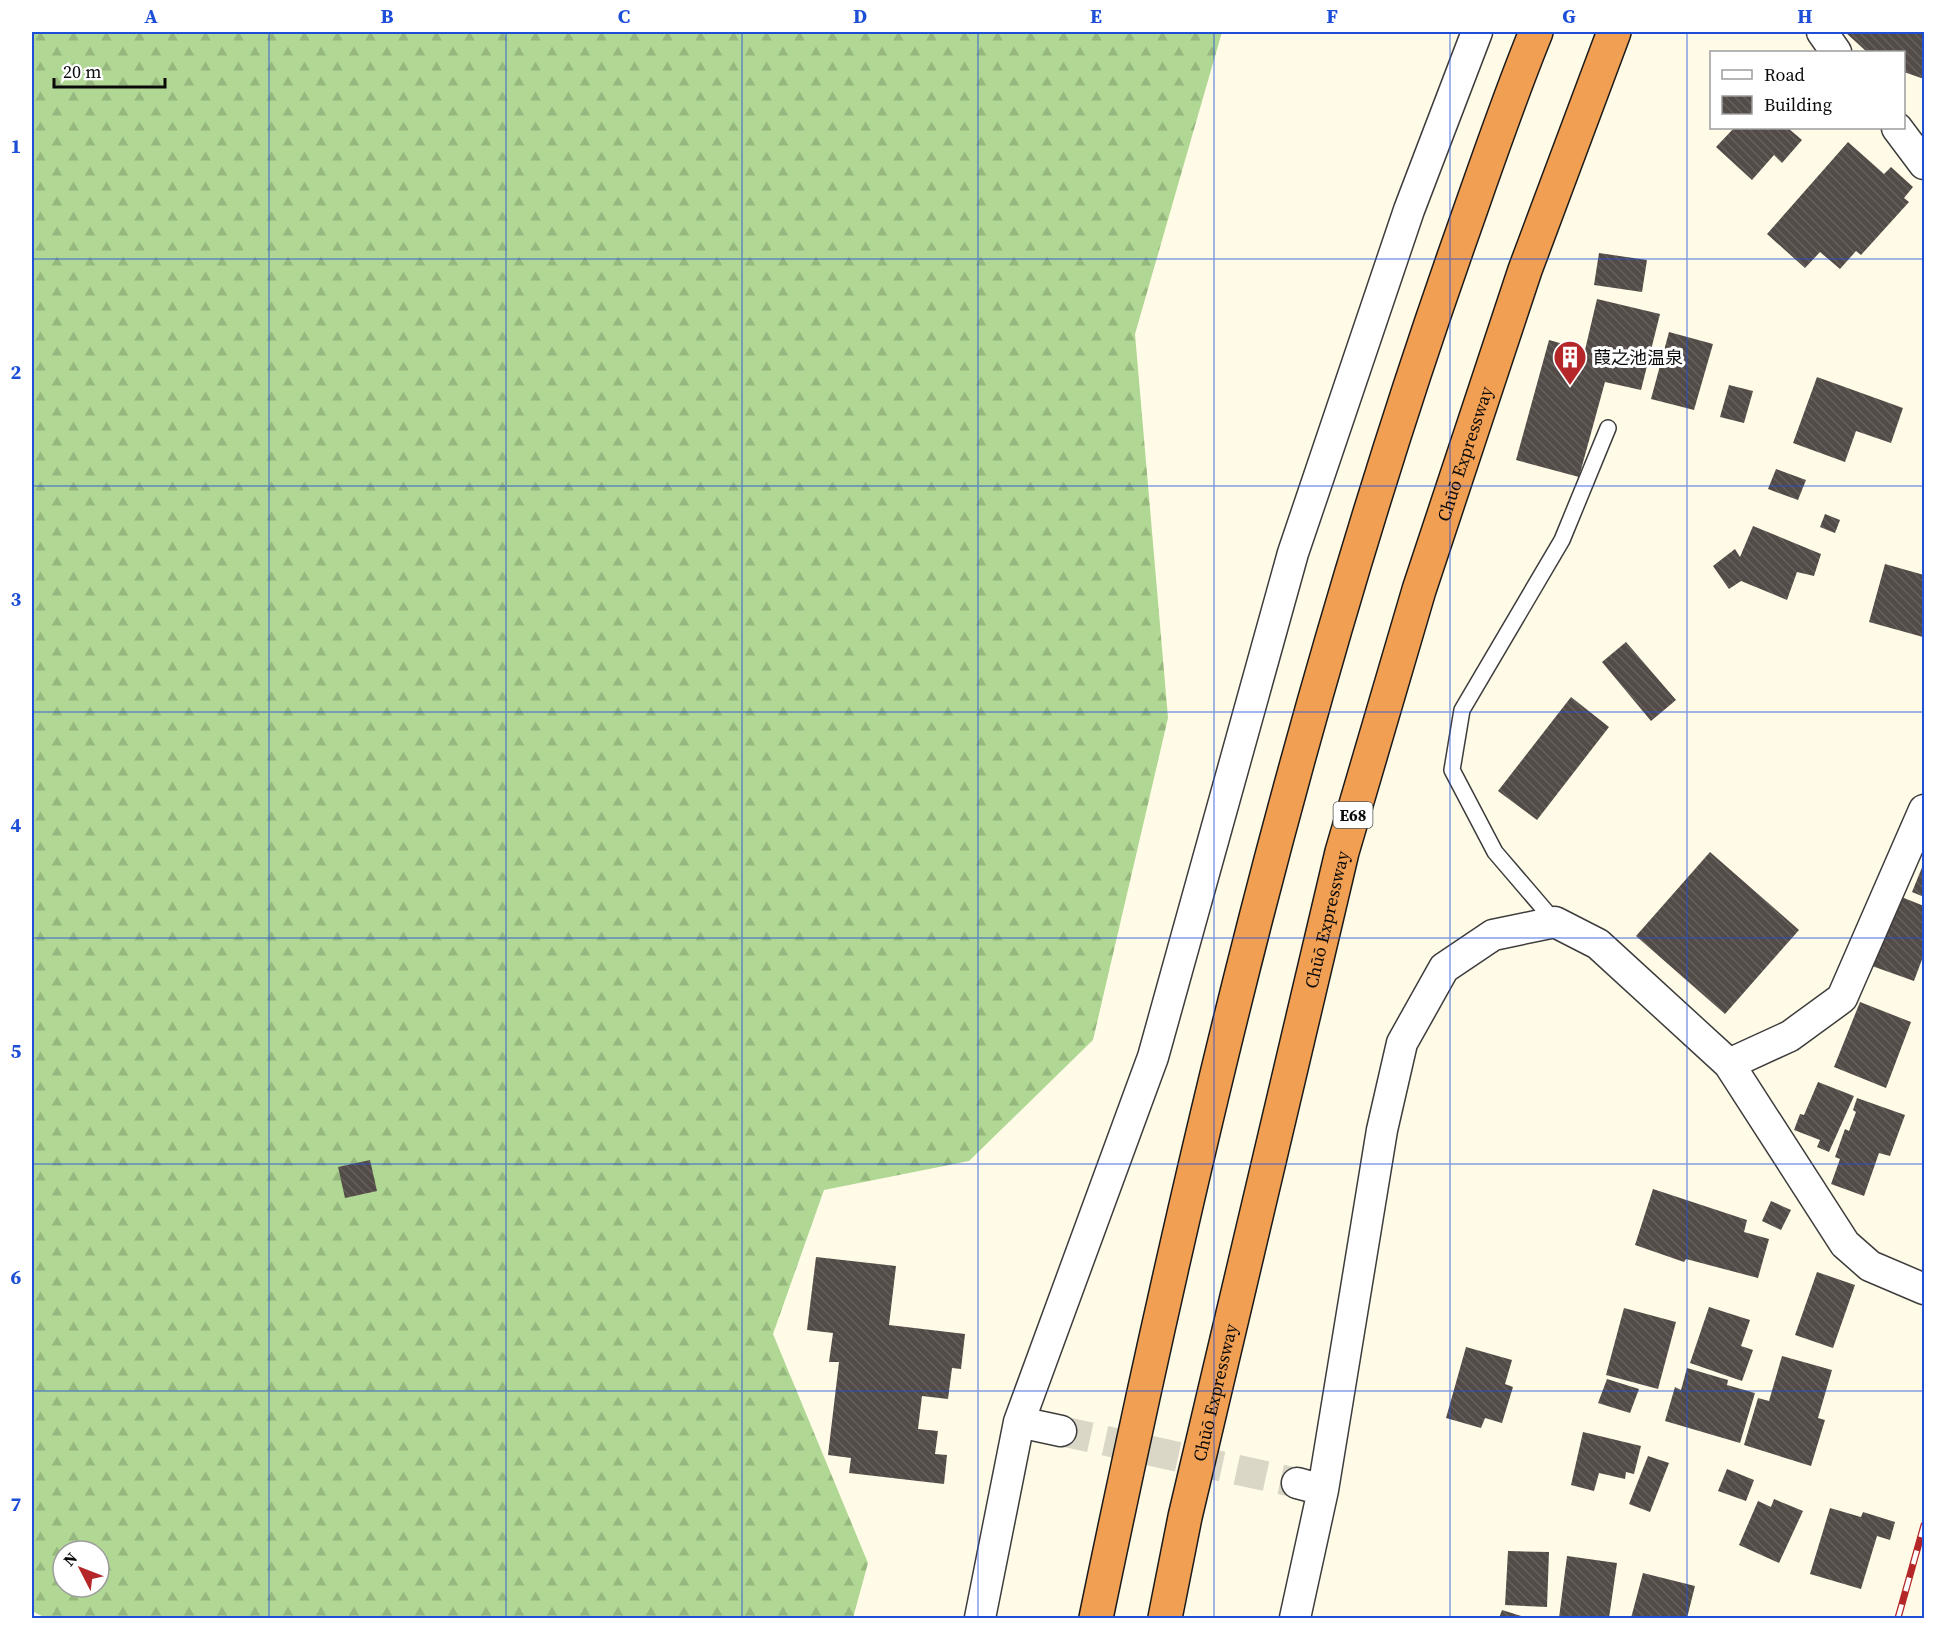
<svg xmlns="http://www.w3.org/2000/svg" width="1956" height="1650" viewBox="0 0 1956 1650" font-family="'Source Serif 4','Noto Sans JP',serif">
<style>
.forest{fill:url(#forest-firs);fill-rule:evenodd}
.building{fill:url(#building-back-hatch)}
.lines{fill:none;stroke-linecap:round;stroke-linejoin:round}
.street-tunnel{stroke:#dad7c6;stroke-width:30;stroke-dasharray:30 15;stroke-linecap:butt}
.lane-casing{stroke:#3d3d3d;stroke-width:18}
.street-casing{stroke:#3d3d3d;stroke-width:33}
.highway-casing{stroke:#1b1b1b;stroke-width:36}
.lane{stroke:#fff;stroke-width:15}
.street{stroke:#fff;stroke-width:30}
.highway{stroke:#f19f52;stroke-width:33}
.rail-casing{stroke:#b52629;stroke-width:7}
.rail{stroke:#fff;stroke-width:4.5;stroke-dasharray:14;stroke-linecap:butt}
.grid{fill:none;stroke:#1d4ed8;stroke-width:1.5;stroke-opacity:0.55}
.labels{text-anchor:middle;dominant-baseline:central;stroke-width:6;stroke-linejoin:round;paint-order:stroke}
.shield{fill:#fff;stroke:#545454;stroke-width:1.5}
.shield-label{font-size:16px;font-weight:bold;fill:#0a0a0a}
.poi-label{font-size:18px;fill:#0a0a0a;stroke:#fff;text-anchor:start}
.street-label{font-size:18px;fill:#0a0a0a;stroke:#fff}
.neatline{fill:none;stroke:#1d4ed8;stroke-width:2}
.grid-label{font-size:20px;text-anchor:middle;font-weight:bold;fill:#1d4ed8}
</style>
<defs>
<pattern id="forest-firs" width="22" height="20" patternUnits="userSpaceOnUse" patternTransform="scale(1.5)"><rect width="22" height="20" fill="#b0d793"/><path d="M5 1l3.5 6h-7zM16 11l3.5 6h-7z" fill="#96b77d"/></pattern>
<pattern id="building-back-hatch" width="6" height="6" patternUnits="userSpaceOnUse" patternTransform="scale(1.5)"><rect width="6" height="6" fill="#524b47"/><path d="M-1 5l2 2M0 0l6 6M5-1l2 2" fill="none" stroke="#66605d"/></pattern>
</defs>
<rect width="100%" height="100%" fill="#fffbe7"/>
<path class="forest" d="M32,32H1222L1135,334L1168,718L1093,1040L969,1161L824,1190L773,1334L868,1563L853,1618H46L32,1611ZM63,1551H99V1587H63Z"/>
<path class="building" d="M1845,32H1924V79L1904,72V52H1867Z
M1734,128H1788L1802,140L1782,163L1774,155L1752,180L1716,147Z
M1848,142L1884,174L1891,167L1913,187L1904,198L1909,202L1861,255L1856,251L1840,269L1820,252L1805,268L1767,234Z
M1599,253L1647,260L1642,292L1594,285Z
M1597,299L1660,314L1641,390L1605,382L1579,477L1516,460L1549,340L1585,350Z
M1669,332L1713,344L1694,410L1651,399Z
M1817,377L1903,408L1891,443L1856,431L1845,462L1793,443Z
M1729,385L1753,391L1744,423L1720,417Z
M1776,469L1806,480L1798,500L1768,489Z
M1825,514L1840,520L1835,533L1820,527Z
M1753,526L1821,554L1814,576L1797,572L1787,600L1741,581L1729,589L1713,566L1735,549L1740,557Z
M1885,564L1924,575L1923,637L1869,622Z
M1626,642L1676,700L1651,721L1602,662Z
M1571,697L1609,727L1537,820L1498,791Z
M1710,852L1799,930L1725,1014L1636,936Z
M1923,865L1924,866V897L1912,892Z
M1899,896L1924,906V954L1914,981L1872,966Z
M1860,1002L1911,1022L1886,1088L1834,1067Z
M1818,1082L1854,1096L1829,1152L1817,1147L1820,1140L1794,1130L1800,1114L1804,1115Z
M1857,1098L1905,1115L1890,1156L1879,1153L1864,1196L1831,1184L1840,1159L1835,1157L1845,1129L1849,1131L1856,1112L1853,1110Z
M370,1160L377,1191L345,1198L338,1167Z
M1653,1189L1747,1220L1744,1232L1769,1239L1758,1278L1686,1259L1684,1262L1635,1245Z
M1771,1201L1791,1210L1781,1230L1762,1221Z
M816,1257L896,1266L889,1325L965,1334L961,1369L952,1368L948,1399L922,1396L918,1429L938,1431L935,1454L947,1455L944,1484L849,1473L851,1458L828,1455L839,1362H829L833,1333L807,1330Z
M1817,1272L1855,1285L1833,1348L1795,1335Z
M1709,1307L1750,1320L1741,1346L1753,1350L1742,1381L1690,1363Z
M1624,1308L1676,1322L1658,1389L1606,1375Z
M1466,1347L1512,1360L1505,1384L1513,1387L1502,1423L1485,1418L1481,1428L1446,1418Z
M1782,1356L1832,1370L1818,1418L1825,1420L1811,1466L1744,1445L1758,1398L1769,1401Z
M1687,1368L1728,1380L1727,1385L1755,1393L1740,1443L1665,1421L1675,1387L1681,1390Z
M1607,1379L1639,1389L1630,1413L1598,1403Z
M1583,1432L1641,1446L1634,1474L1626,1472L1625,1479L1599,1473L1594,1491L1571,1485Z
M1648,1456L1669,1463L1650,1512L1629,1504Z
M1727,1469L1754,1480L1746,1501L1718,1491Z
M1774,1499L1803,1511L1779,1563L1739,1545L1758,1501L1771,1507Z
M1830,1508L1861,1517L1863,1512L1895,1522L1890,1540L1877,1536L1861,1589L1810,1574Z
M1508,1551L1549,1552L1547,1607L1505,1605Z
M1567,1556L1617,1563L1609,1618H1559Z
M1643,1573L1695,1586L1687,1618H1631Z
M1502,1610L1528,1618H1499Z"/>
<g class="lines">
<path class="street-tunnel" d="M1061,1431L1297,1483"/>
<defs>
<path id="lane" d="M1555,922L1495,852L1452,770L1462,710L1562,540L1608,428"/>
<path id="street" d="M1822,32L1836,52
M1897,128L1924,164
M1729,1064L1790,1036L1842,998L1924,810
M1019,1422L1061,1431
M1297,1483L1323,1490
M980,1618L1019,1422L1153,1057L1293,553L1409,210L1477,32
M1295,1618L1323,1490L1382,1130L1402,1043L1444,968L1493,935L1555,922L1598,944L1729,1064L1845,1244L1870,1266L1924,1289"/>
<g id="highway">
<path d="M1096,1618C1193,1150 1302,686 1462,234C1486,166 1509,98 1536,32"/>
<path id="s1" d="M1165,1618L1185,1517L1342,852L1419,590L1525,270L1614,32"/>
</g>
</defs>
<use href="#lane" class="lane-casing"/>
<use href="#street" class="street-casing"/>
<use href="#highway" class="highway-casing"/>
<use href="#lane" class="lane"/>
<use href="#street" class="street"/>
<use href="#highway" class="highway"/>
<defs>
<path id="rail" d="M1898,1618L1924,1525"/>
</defs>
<use href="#rail" class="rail-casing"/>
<use href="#rail" class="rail"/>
</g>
<path class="grid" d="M269,32V1618M506,32V1618M742,32V1618M978,32V1618M1214,32V1618M1450,32V1618M1687,32V1618M32,259H1924M32,486H1924M32,712H1924M32,938H1924M32,1164H1924M32,1391H1924"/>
<defs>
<symbol id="building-pin" viewBox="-11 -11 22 30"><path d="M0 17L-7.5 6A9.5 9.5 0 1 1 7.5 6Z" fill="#b52629" stroke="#fff"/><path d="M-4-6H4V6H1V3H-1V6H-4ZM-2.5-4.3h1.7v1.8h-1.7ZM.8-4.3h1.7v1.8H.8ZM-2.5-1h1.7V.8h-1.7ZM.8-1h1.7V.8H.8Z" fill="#fff"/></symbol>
</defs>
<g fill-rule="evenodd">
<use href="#building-pin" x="1551" y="338" width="38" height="52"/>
</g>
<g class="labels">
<rect class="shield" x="1333.5" y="802" width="39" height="26" rx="4.5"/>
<g class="shield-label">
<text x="1353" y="815">E68</text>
</g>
<g class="poi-label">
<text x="1593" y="357">葭之池温泉</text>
</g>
<g class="street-label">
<text stroke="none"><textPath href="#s1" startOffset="1203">Chūō Expressway</textPath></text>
<text stroke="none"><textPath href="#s1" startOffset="717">Chūō Expressway</textPath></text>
<text stroke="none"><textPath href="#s1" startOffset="231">Chūō Expressway</textPath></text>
</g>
</g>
<rect width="1956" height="1650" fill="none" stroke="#ffffff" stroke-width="66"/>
<rect x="1710" y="51" width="195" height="78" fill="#ffffff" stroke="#9d9d9d" stroke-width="1.5"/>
<rect x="1722" y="70" width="30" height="9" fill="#ffffff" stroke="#9d9d9d" stroke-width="1.5"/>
<text x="1764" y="81" font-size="18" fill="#0a0a0a">Road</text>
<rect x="1722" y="96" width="30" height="18" fill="url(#building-back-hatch)" stroke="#9d9d9d" stroke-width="1.5"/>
<text x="1764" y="111" font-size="18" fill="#0a0a0a">Building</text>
<g transform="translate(81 1569) rotate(312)"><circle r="28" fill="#ffffff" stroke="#9d9d9d" stroke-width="1.5"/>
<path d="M0-4.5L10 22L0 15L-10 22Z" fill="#b52629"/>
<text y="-9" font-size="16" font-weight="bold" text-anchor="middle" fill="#0a0a0a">N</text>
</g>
<path d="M54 78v9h111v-9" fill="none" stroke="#0a0a0a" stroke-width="3"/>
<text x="63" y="78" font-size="18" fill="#0a0a0a" stroke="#ffffff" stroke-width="4.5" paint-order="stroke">20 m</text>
<rect x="33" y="33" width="1890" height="1584" class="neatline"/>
<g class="grid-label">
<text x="151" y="23">A</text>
<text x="387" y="23">B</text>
<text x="624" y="23">C</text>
<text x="860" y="23">D</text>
<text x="1096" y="23">E</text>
<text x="1332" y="23">F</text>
<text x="1569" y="23">G</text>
<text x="1805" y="23">H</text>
<text x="16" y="153">1</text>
<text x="16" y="379">2</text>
<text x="16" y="606">3</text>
<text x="16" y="832">4</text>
<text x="16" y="1058">5</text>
<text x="16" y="1284">6</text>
<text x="16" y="1511">7</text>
</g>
</svg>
